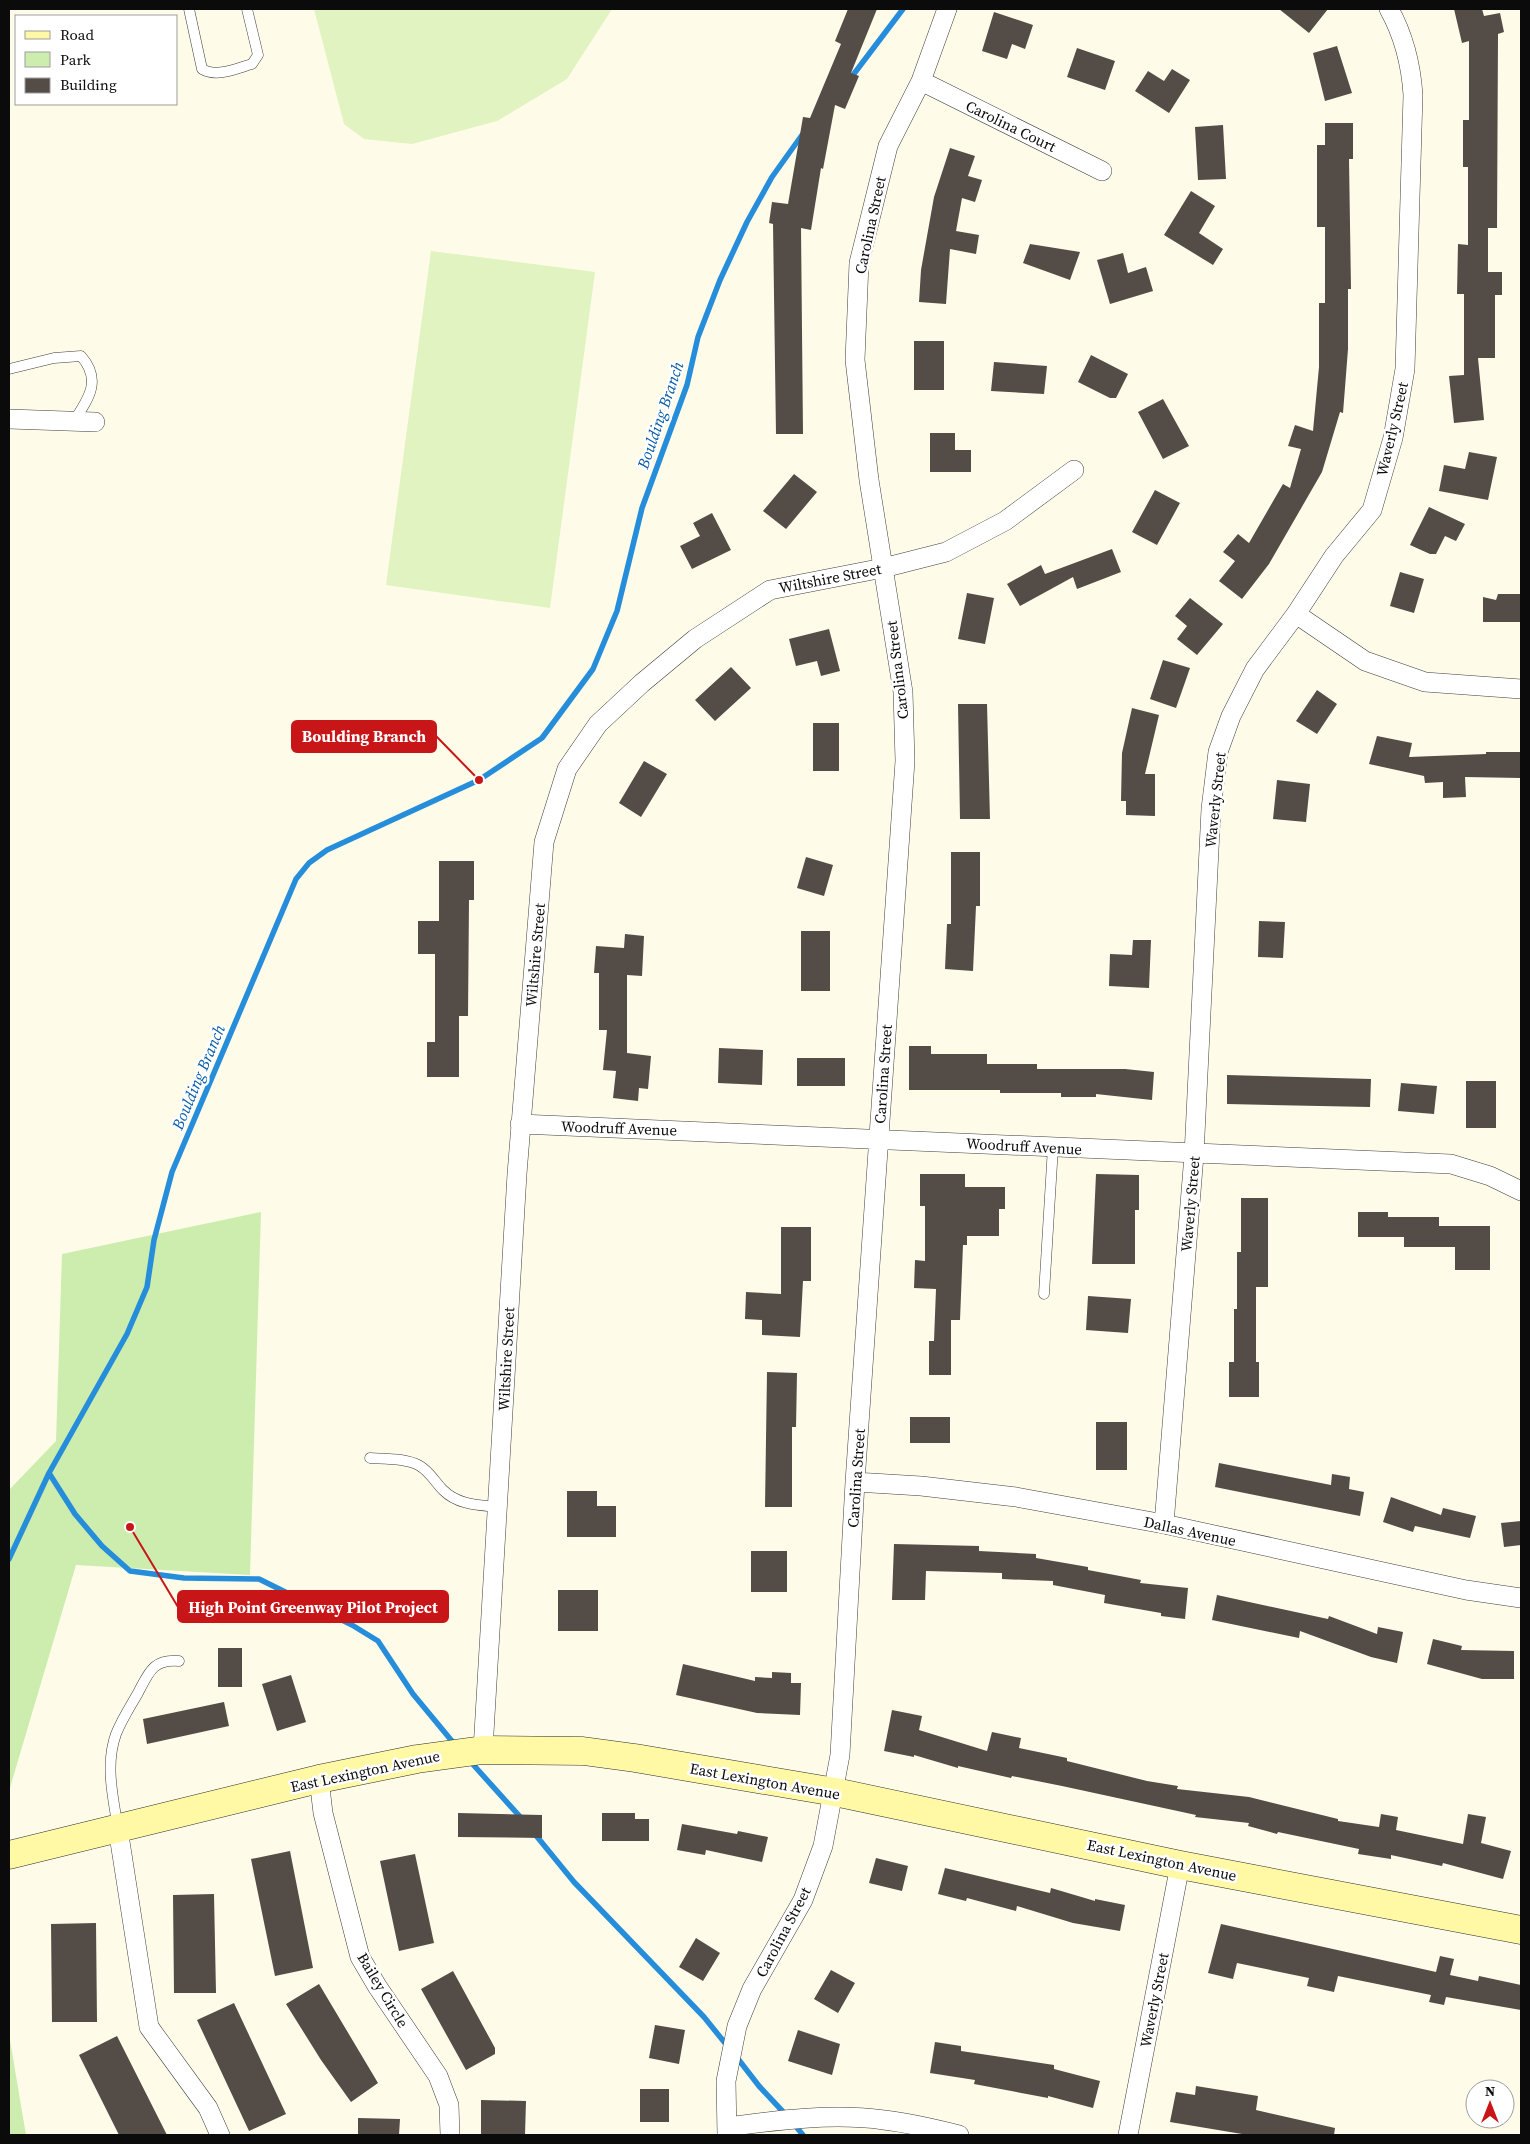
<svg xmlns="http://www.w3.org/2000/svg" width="1530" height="2144" viewBox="0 0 1530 2144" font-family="'Source Serif 4',serif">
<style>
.green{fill:#cdedae}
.pitch{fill:#e0f3c1}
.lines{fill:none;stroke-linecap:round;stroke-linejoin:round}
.stream{stroke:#268ddb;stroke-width:5.5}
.building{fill:#544c46}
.service-casing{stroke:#3e3e3e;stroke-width:11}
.minor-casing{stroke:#3e3e3e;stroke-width:20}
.secondary-casing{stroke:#2d2d2d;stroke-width:29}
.service{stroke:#fff;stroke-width:10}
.minor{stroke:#fff;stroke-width:19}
.secondary{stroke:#fff8a4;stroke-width:28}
.labels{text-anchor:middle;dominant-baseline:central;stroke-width:5;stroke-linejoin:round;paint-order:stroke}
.street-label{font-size:15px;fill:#0b0b0b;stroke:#fff}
.water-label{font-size:16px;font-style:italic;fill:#095da8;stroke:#fff}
.leader{fill:none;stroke:#c81618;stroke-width:2}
.callout-dot{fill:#c81618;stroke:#fff;stroke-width:2}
.callout{fill:#c81618;stroke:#c81618;stroke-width:2}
.callout-label{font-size:16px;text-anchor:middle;font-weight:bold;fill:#fff}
</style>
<rect width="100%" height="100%" fill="#fffbe9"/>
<path class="green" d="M261,1212L250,1575L76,1565L9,1791V1490L56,1441L62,1254Z
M9,2034L26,2135H9Z"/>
<path class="pitch" d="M314,9H612L567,79L497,121L412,144L364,139L344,124Z
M431,251L595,272L550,608L386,585Z"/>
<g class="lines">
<path class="stream" d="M850,79L903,9
M49,1473L75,1514L102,1546L130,1571L184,1578L259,1579L352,1625L378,1641L413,1694L456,1746
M9,1559L49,1473L127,1334L147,1287L154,1240L172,1172L296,879L309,863L327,850L479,780L542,738L593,669L617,611L642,508L687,385L698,337L720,280L747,222L772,177L802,135
M469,1760L523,1820
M534,1833L574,1882L704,2017L729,2048
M735,2055L759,2086L787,2116
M793,2123L803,2135"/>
</g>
<path class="building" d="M848,9H877L851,73L859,76L845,109L835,105L823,169L821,168L811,230L801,228L803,434H776L773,224L769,223L772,202L788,204L803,117L810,118L841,44L835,41Z
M1279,9H1328L1309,33Z
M1454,9H1482L1484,16L1500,13L1504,32L1498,34L1497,228H1488V272H1502V295H1495V358H1478L1484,420L1454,423L1449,376L1464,375V294H1457L1458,244L1468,245V167H1463V120H1469V41L1462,43Z
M994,12L1033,25L1025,49L1012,44L1007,59L982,51Z
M1337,46L1352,93L1325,101L1313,53Z
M1077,48L1115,61L1105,90L1067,77Z
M1172,69L1190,80L1169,113L1135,91L1148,71L1164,81Z
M1325,123H1353V159H1349L1351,289H1348V349L1343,413L1340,412L1322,472L1269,564L1242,599L1219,581L1235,561L1223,552L1238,534L1249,543L1283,484L1290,488L1301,449L1288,446L1295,425L1313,431L1319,367V303H1325V227H1317V145H1325Z
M1223,125L1226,179L1198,180L1195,127Z
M950,148L975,156L968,176L982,180L975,202L962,198L956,231L979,235L976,254L950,249L946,304L919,302L921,270L934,197Z
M1191,191L1215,206L1199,233L1223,249L1213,265L1164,235Z
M1030,244L1080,252L1070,280L1023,263Z
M1123,253L1128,273L1146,267L1153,291L1110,304L1097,260Z
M914,341H944V390H914Z
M1091,355L1128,374L1116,398H1110L1078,382Z
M994,362L1047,366L1044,394L991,391Z
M1163,399L1189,446L1163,459L1138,412Z
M930,433H955V450H971V472H930Z
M1469,452L1497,457L1488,500L1439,491L1444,465L1465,469Z
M794,474L817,492L786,529L763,511Z
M1155,490L1180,503L1157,545L1132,532Z
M1429,507L1465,524L1456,541L1445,536L1436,554H1430L1410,545Z
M712,513L731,550L692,569L680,546L700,536L693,523Z
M1112,549L1121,572L1077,589L1073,577L1020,606L1007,584L1041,565L1045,574Z
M1400,572L1424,579L1414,613L1390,606Z
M967,593L994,598L985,644L958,639Z
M1498,594H1521V622H1483V597L1496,600Z
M1190,598L1223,624L1197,655L1177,639L1187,626L1175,616Z
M829,629L840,671L821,676L817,661L796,666L789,639Z
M1163,660L1190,668L1176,708L1150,699Z
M731,667L751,688L715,721L695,700Z
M1317,690L1337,704L1317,734L1296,721Z
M958,704H987L990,819H960Z
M1132,708L1159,715L1145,774H1155V816L1126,815V801H1121L1122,753Z
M813,723H839V771H813Z
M1377,736L1412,743L1409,757L1486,754V752H1521V778L1465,777L1466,797L1443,798V782L1425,783L1424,776L1369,764Z
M644,761L667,774L641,817L619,803Z
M1277,780L1310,784L1306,822L1273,819Z
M951,852H980V906H976L973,971L945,969L947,924H951Z
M806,857L833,865L824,896L797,888Z
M439,861H474V900H469L468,1016H459V1077H427V1042H435V954H418V921H439Z
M1259,921L1285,922L1283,958L1258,957Z
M801,931H830V991H801Z
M625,934L644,936L642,976L627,975V1053L651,1056L648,1089L639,1088L638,1101L613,1098L616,1071L603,1070L607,1030H599V973H594L596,946L624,948Z
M1133,940H1151L1149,988L1109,986L1110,954L1132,955Z
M909,1046H931V1054H987V1064H1037V1069H1125L1154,1072L1152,1100L1096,1094V1097H1061V1093H1000V1090H909Z
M719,1048L763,1050L762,1085L718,1083Z
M797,1058H845V1086H797Z
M1227,1075L1371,1079L1370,1107L1227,1104Z
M1466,1081H1496V1128H1466Z
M1401,1083L1437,1086L1434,1114L1398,1111Z
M920,1174H965V1187H1005V1209H999V1236H967V1245H963L960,1320H951V1375H929V1341H934L936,1289L914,1288L915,1260L925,1261V1206H920Z
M1096,1174L1139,1175V1210H1135V1264H1092Z
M1241,1198H1268V1287H1256V1362H1259V1397H1229V1362H1234V1309H1237V1252H1241Z
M1358,1212H1388V1217H1439V1226H1490V1270H1455V1247H1404V1237H1358Z
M781,1227H811V1281H803L800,1337L762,1335V1320L745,1319L746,1292L781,1294Z
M1088,1296L1131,1299L1128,1333L1086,1330Z
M767,1372L797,1373L796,1427H792V1507H765Z
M910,1417H950V1443H910Z
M1096,1422H1127V1470H1096Z
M1219,1463L1331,1485L1332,1474L1350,1477L1349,1489L1364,1492L1360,1516L1215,1487Z
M567,1491H597V1506H616V1537H567Z
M1391,1497L1441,1515L1443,1508L1476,1516L1470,1538L1415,1526L1413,1532L1383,1522Z
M1521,1521V1545L1504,1547L1501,1523Z
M894,1544L979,1546V1551L1036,1554V1558L1088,1567V1570L1141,1580L1140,1583L1188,1588L1185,1619L1161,1616V1613L1104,1603L1105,1595L1053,1585V1581L1002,1579V1573L926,1571L925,1600H892Z
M751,1551H787V1592H751Z
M558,1590H598V1631H558Z
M1217,1595L1328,1619L1329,1616L1377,1634L1378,1627L1403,1632L1397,1663L1371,1657L1300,1631L1299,1638L1212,1620Z
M1433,1639L1462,1646L1461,1650L1514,1651V1679H1482L1427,1664Z
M218,1648H242V1687H218Z
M683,1664L755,1681V1677L772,1678V1672L791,1673V1683H801L800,1715L757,1713L676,1695Z
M291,1675L306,1722L277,1731L262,1684Z
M224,1702L229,1726L147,1744L143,1719Z
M892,1710L922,1716L919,1730L987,1751L992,1732L1021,1738L1019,1748L1067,1758V1761L1147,1781L1178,1786L1177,1789L1249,1797L1338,1819V1821L1379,1827L1381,1814L1398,1817L1396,1830L1463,1844L1468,1814L1486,1817L1481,1843L1511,1851L1503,1879L1443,1863L1442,1866L1391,1855V1859L1358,1854L1359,1849L1278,1832L1277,1834L1248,1826L1249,1823L1195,1817L1196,1815L1062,1786L1012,1776L1011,1778L958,1766V1768L914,1755V1757L884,1751Z
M458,1813L542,1815V1838L458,1837Z
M602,1813H635V1819H649V1841H602Z
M682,1824L737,1834L738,1831L768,1837L762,1862L706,1850L705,1855L677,1850Z
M290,1851L313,1968L275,1976L251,1859Z
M415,1854L434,1943L399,1951L380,1861Z
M876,1858L908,1866L902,1891L869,1883Z
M945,1868L1050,1893L1051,1888L1095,1901V1899L1125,1905L1120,1931L1073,1923L1017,1906L1016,1911L967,1898L966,1901L938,1894Z
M214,1894L216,1993H174L173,1895Z
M96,1923L97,2022H52L51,1924Z
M1221,1924L1436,1972L1440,1956L1454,1959L1450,1975L1478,1981L1479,1976L1521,1985V2010L1446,1997L1444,2005L1429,2002L1431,1995L1338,1976L1334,1992L1307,1986L1309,1978L1237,1963L1233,1979L1208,1973Z
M696,1938L720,1953L703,1981L679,1967Z
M831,1970L855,1983L838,2013L814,1999Z
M453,1971L495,2048V2054L466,2070L421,1989Z
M319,1984L378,2083L351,2102L321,2060L286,2004Z
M234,2003L286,2114L249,2131L197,2020Z
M655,2025L685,2030L679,2064L649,2058Z
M798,2030L840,2044L832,2075L788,2061Z
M117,2036L167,2135H119L79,2055Z
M935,2042L961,2046V2051L1054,2065V2069L1100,2081L1093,2108L1048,2096V2098L974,2084L975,2080L930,2073Z
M1196,2086L1258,2096L1256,2110L1335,2128L1334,2135H1248L1170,2122L1176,2092L1195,2095Z
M640,2089H669V2122H640Z
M481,2100L526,2101L525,2135H481Z
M358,2118L400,2119L399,2135H358Z"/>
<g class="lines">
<defs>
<path id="service" d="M189,9L202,69C217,78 237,68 252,64L258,55L247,9
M9,369L54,358L81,356C102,380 89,398 74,421
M1044,1294L1053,1147
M370,1458C385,1459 407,1458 420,1466C430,1472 435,1482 443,1490C458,1505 478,1505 497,1507
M118,1828C113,1798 105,1764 116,1734C122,1719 130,1707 138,1693C149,1672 153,1659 179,1661"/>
<path id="minor" d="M921,81L1102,171
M9,419L95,422
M1296,614L1365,661L1425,682L1521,689
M520,1124C831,1136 1141,1153 1451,1164L1490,1176L1521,1191
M855,1482L921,1486L1016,1497L1164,1524L1466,1590L1521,1598
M1164,1524L1194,1155L1211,809L1218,752L1231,716L1255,669L1296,614L1334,556L1372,510L1393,438L1405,369L1413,95C1411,64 1404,36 1389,9
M483,1750L517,1174L544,842L567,769L598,724L642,683L695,639L770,590L883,568L946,552L1005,521L1074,470
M319,1779L323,1813L360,1957L377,1986L438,2076L449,2105L450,2135
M118,1829L149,2027L208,2108L220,2135
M727,2127C778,2120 833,2113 884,2120C909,2123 935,2129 959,2135
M727,2135L726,2081L737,2026L752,1989L803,1900L823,1846L840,1755L855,1482L905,761L903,692L869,480L855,360L859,263L888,146L921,81L947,9
M1128,2135L1180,1865"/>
<path id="secondary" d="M9,1855L319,1779L417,1759L483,1750L583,1751L635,1758L835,1792L1180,1865L1521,1930"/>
</defs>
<use href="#service" class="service-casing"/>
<use href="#minor" class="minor-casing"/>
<use href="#secondary" class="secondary-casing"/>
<use href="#service" class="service"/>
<use href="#minor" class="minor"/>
<use href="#secondary" class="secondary"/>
</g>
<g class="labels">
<g class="street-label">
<text transform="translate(1011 126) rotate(26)">Carolina Court</text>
<text transform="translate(870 225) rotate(-78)">Carolina Street</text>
<text transform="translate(1392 429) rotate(-77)">Waverly Street</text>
<text transform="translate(830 578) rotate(-11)">Wiltshire Street</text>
<text transform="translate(897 670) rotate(-97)">Carolina Street</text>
<text transform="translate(1215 800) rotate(-84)">Waverly Street</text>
<text transform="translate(535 955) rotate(-85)">Wiltshire Street</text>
<text transform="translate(883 1074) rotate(-86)">Carolina Street</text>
<text transform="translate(619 1128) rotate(2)">Woodruff Avenue</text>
<text transform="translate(1024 1146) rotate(3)">Woodruff Avenue</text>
<text transform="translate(1190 1204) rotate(-85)">Waverly Street</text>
<text transform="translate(506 1359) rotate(-87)">Wiltshire Street</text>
<text transform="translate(856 1478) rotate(-86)">Carolina Street</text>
<text transform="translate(1190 1531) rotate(12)">Dallas Avenue</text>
<text transform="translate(365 1771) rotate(-12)">East Lexington Avenue</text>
<text transform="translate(765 1781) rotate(10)">East Lexington Avenue</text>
<text transform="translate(1162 1860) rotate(12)">East Lexington Avenue</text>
<text transform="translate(783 1932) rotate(-62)">Carolina Street</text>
<text transform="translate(383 1990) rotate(59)">Bailey Circle</text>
<text transform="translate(1154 2000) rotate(-79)">Waverly Street</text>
</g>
<g class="water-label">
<text transform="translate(660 415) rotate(-71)">Boulding Branch</text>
<text transform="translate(198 1077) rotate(-67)">Boulding Branch</text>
</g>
</g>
<path class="leader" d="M479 780L436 736M130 1527L178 1607"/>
<g class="callout-dot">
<circle cx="479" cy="780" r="5"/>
<circle cx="130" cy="1527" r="5"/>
</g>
<g class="callout">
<rect x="292" y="721" width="144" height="31" rx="5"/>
<rect x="178" y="1591" width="270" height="31" rx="5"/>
</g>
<g class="callout-label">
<text x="364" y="742">Boulding Branch</text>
<text x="313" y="1613">High Point Greenway Pilot Project</text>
</g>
<rect width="1530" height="2144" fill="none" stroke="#0b0b0b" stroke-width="20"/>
<rect x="15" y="15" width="162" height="90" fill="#ffffff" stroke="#9d9d9d"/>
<rect x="25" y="31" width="25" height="8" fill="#fff8a4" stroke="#9d9d9d"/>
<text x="60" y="40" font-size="15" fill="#0b0b0b">Road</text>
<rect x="25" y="52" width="25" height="15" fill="#cdedae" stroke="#9d9d9d"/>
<text x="60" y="65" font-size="15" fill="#0b0b0b">Park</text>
<rect x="25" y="78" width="25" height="15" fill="#544c46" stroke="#9d9d9d"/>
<text x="60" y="90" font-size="15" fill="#0b0b0b">Building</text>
<g transform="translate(1490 2104)"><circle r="24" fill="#ffffff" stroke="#9d9d9d"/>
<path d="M0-4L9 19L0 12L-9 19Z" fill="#c81618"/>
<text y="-8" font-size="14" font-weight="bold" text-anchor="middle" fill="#0b0b0b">N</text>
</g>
</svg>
